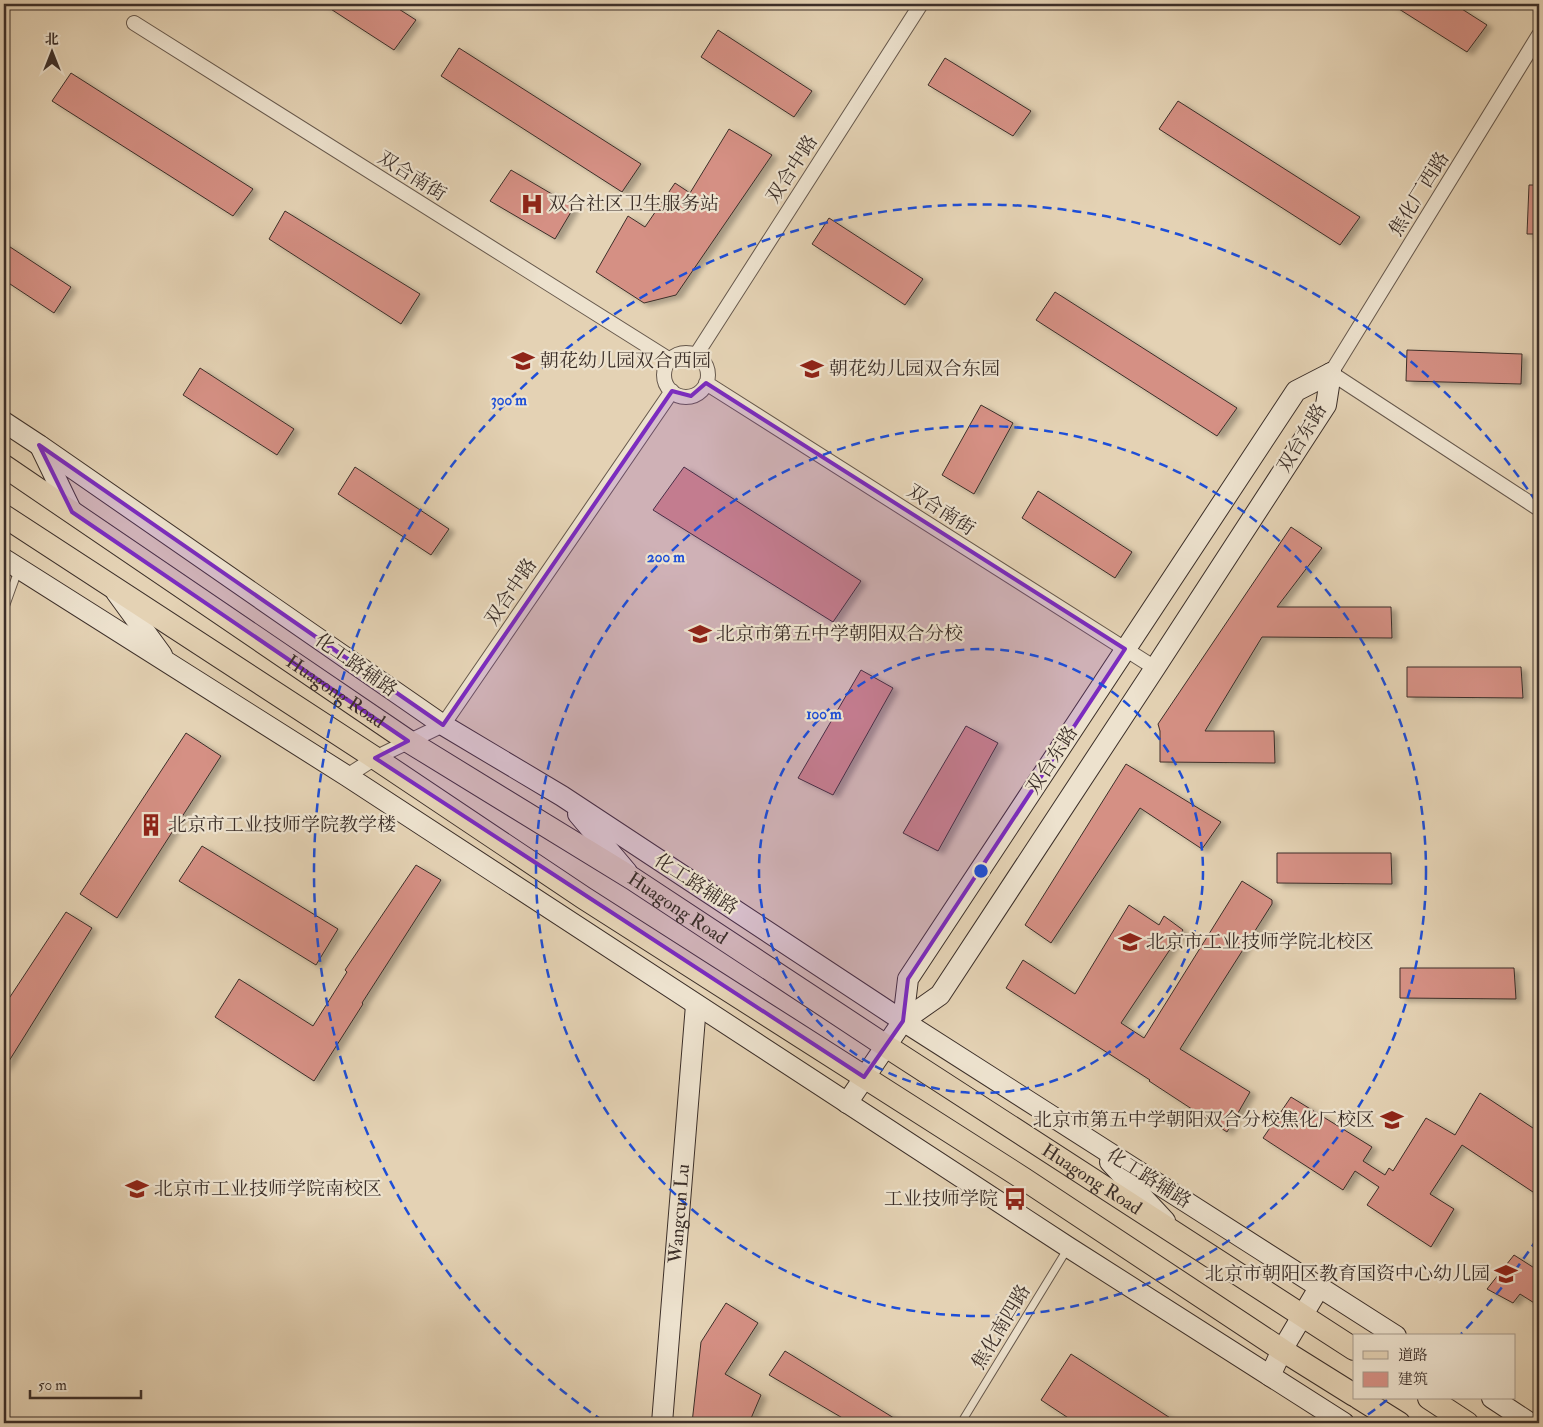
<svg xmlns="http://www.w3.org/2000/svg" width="1543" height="1427" viewBox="0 0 1543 1427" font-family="'IM FELL Double Pica','Noto Serif SC',serif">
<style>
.building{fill:#d59084;stroke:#3c2f29;filter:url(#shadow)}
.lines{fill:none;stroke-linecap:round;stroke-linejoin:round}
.lane-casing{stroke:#66584c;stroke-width:9}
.street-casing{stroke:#66584c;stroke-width:16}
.secondary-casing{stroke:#3c2f29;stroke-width:22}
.primary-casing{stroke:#3c2f29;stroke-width:24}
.lane{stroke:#ede2ce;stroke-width:7}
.street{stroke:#ede2ce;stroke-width:14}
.secondary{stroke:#ede2ce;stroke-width:20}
.primary{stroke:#e4d2b4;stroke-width:22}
.marked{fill:#7b2cbf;fill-opacity:0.2;stroke:#7b2cbf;stroke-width:4;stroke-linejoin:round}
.ring{fill:none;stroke:#1d4ed8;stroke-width:2.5;stroke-dasharray:9 6}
.labels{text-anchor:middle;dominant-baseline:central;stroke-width:4.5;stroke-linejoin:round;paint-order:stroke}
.street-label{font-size:19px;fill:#3c2f29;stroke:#ede2ce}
.poi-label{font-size:19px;fill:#3c2f29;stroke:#ede2ce;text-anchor:start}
.centre{fill:#1d4ed8;stroke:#ede2ce;stroke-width:2.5}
.ring-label{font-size:15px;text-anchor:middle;font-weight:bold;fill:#1d4ed8;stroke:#ede2ce;stroke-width:4.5;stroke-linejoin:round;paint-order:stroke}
</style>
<defs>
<filter id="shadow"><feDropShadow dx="5.5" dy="3" stdDeviation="2.5" flood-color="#0004"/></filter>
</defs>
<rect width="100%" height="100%" fill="#e4d2b4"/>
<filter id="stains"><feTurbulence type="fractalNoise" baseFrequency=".004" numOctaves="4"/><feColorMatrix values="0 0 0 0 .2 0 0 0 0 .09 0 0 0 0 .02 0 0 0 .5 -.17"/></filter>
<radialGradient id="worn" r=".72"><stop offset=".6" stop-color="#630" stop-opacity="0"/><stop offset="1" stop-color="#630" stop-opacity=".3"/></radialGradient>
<path class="building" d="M323,4H391L416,20L394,50Z
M1391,4H1454L1487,25L1467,52Z
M718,30L812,91L794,117L701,57Z
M459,48L641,164L622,192L441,76Z
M945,58L1031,111L1013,136L928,85Z
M71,73L253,189L233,216L52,101Z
M1178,101L1360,217L1340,245L1159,129Z
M729,129L772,155L676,295L644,303L596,272L628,216L645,227L675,183L690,193Z
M511,170L574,207L555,239L490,201Z
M1529,185H1539V234H1527Z
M285,211L420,294L401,324L269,239Z
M829,218L923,279L905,305L812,244Z
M4,243L71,287L54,313L4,280Z
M1055,292L1237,408L1217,436L1036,320Z
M1407,350L1522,354L1521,384L1406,381Z
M200,368L294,429L277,455L183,395Z
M981,405L1013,423L974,494L942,475Z
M355,467L449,529L431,555L338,494Z
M684,467L861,581L833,622L653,510Z
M1038,491L1132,552L1115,578L1022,518Z
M1291,527L1322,548L1277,607H1391L1392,638L1262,637L1205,731H1274L1275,763L1160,762V731L1158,724Z
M1407,667H1521L1523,698L1407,697Z
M861,670L893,688L833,795L798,778Z
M966,726L998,743L938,851L903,833Z
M186,733L221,756L117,918L80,894Z
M1126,764L1221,822L1202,849L1140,808L1051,943L1025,925Z
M202,846L338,929L316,965L179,881Z
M1277,853H1391L1392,884L1277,883Z
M416,865L441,880L362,1003L363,1004L314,1081L215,1017L239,979L313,1026L347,972L345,970Z
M1242,881L1272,900V904L1180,1049L1250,1092L1227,1132L1149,1081L1150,1080L1006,988L1023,960L1075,994L1129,905L1159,925L1164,916L1183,930L1121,1023L1144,1038Z
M66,912L92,928L4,1069V1006Z
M1400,968H1514L1516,999L1400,998Z
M1480,1093L1539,1132V1196L1462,1145L1430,1194L1454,1209L1431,1247L1367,1205L1379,1187L1355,1171L1343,1190L1263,1138L1291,1097L1372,1147L1363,1161L1385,1175L1389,1168L1393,1171L1426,1118L1455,1135Z
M1514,1255L1539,1271V1306L1520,1294L1513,1303L1487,1289Z
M726,1303L758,1323L725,1374L761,1395L749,1423H692L701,1342Z
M785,1351L902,1423H851L769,1375Z
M1071,1354L1178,1423H1076L1041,1400Z"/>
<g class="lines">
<defs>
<path id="lane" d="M4,610L18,571
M961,1423L1068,1248"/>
<path id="street" d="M134,23L670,360
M1539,35L1331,373L1539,509
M664 375a22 22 0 1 1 44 0a22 22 0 1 1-44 0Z
M696,355L921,4
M706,383L1155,668
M347,776L375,758L443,725L672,391"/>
<g id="secondary">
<path d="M4,422L39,445L443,725L562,796L903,1021L1396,1336"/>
<path d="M40,446L72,512"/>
<path d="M4,559L347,776L1068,1247L1344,1423"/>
<path d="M116,592L162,655"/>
<path d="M578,814L627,872"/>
<path d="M903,1021L908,979L1296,391L1331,373"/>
<path d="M847,1103L903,1021L940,995L1155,668L1326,405L1331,373"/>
<path d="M1110,1162L1165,1221"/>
<path d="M1270,1376L1282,1350L1320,1286"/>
<path d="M1492,1398L1530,1423"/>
<path id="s1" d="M662,1423L696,1005"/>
</g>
<g id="primary">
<path id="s2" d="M4,466L408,741L633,879L886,1046L1354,1349"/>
<path d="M4,516L375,758L584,898L1024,1179L1282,1350L1354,1395"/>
<path d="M1359,1398L1399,1423"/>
<path d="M1429,1398L1467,1423"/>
</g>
</defs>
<use href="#lane" class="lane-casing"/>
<use href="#street" class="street-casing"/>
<use href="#secondary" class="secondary-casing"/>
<use href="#primary" class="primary-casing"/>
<use href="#lane" class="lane"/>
<use href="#street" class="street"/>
<use href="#secondary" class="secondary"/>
<use href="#primary" class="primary"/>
</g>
<path class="marked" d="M706,383L1125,649L908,979L903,1021L864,1077L375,758L408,741L72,512L39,445L443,725L672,391L691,396Z"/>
<g class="ring">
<circle cx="981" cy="871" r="222"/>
<circle cx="981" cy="871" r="445"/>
<path d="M1537 1239A667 667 0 0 1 1461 1334M1387 1400A667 667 0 0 1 1359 1421M603 1421A667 667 0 1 1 1537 503"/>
</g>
<defs>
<symbol id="hospital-bare" viewBox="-9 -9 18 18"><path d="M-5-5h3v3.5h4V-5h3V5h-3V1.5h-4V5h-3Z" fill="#8f2418" stroke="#ede2ce" stroke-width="2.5" paint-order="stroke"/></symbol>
<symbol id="school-bare" viewBox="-9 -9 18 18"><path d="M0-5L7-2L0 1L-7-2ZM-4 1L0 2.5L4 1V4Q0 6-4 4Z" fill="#8f2418" stroke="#ede2ce" stroke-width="2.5" paint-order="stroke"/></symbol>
<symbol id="building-bare" viewBox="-9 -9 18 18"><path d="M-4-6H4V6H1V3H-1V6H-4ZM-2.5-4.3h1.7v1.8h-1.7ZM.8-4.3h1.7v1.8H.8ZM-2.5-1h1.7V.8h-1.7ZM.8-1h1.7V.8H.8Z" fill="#8f2418" stroke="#ede2ce" stroke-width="2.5" paint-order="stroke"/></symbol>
<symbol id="university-bare" viewBox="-9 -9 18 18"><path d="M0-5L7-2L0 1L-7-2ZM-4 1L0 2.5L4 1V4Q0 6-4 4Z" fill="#8f2418" stroke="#ede2ce" stroke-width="2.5" paint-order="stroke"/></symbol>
<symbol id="bus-bare" viewBox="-9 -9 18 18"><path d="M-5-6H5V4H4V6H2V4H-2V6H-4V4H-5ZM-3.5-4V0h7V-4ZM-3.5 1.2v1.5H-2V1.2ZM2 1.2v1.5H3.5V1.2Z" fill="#8f2418" stroke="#ede2ce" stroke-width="2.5" paint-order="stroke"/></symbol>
</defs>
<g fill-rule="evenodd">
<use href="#hospital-bare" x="516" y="188" width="32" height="32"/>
<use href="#school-bare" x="507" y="345" width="32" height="32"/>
<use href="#school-bare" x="796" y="353" width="32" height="32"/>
<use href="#school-bare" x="684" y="618" width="32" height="32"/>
<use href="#building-bare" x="135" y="809" width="32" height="32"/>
<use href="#university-bare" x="1114" y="926" width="32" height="32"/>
<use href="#school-bare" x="1376" y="1104" width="32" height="32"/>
<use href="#school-bare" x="121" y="1173" width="32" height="32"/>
<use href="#bus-bare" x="999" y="1183" width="32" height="32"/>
<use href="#school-bare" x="1490" y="1258" width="32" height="32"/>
</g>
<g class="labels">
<g class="street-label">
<text transform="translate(792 169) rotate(-57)">双合中路</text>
<text transform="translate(412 176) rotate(32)">双合南街</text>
<text transform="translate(1419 194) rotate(-58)">焦化厂西路</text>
<text transform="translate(1302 438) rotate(-59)">双台东路</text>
<text transform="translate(941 510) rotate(33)">双合南街</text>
<text transform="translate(511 592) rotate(-56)">双合中路</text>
<text transform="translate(356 665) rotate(35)">化工路辅路</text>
<text stroke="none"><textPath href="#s2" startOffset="401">Huagong Road</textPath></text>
<text transform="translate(1052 760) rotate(-57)">双台东路</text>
<text transform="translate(696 884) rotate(33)">化工路辅路</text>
<text stroke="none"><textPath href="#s2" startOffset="806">Huagong Road</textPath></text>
<text transform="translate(1149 1178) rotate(32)">化工路辅路</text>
<text stroke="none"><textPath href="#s2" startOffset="1301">Huagong Road</textPath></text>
<text stroke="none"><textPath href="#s1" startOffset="210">Wangcun Lu</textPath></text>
<text transform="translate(1001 1327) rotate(-59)">焦化南四路</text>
</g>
<g class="poi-label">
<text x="548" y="204">双合社区卫生服务站</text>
<text x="540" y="361">朝花幼儿园双合西园</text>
<text x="829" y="369">朝花幼儿园双合东园</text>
<text x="716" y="634">北京市第五中学朝阳双合分校</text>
<text x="168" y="825">北京市工业技师学院教学楼</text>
<text x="1146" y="942">北京市工业技师学院北校区</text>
<text x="1375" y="1120" text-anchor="end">北京市第五中学朝阳双合分校焦化厂校区</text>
<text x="154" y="1189">北京市工业技师学院南校区</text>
<text x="998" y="1199" text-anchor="end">工业技师学院</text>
<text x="1490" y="1274" text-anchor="end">北京市朝阳区教育国资中心幼儿园</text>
</g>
</g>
<circle cx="981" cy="871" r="8" class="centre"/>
<g class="ring-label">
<text x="509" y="405">300 m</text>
<text x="666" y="562">200 m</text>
<text x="824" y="719">100 m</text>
</g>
<rect width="1543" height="1427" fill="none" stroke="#e4d2b4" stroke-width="20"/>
<rect x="5" y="5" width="1533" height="1417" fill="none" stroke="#3c2f29" stroke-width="2.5"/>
<rect x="10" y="10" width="1523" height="1407" fill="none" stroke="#3c2f29"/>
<rect x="1353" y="1334" width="162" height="65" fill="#ede2ce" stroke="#a69a8c"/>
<rect x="1363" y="1351" width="25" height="8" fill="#e4d2b4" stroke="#a69a8c"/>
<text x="1398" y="1360" font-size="15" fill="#3c2f29">道路</text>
<rect x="1363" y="1372" width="25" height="15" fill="#d59084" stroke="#a69a8c"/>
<text x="1398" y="1384" font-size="15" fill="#3c2f29">建筑</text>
<g transform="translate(52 52)" stroke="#ede2ce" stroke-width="4" paint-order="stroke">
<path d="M0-4L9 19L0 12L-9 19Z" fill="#3c2f29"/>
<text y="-8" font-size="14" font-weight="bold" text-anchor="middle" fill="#3c2f29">北</text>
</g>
<path d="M30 1390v8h111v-8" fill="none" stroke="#3c2f29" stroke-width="2.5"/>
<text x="38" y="1390" font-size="15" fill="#3c2f29" stroke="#ede2ce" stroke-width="4" paint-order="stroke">50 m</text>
<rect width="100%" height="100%" filter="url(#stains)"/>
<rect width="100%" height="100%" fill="url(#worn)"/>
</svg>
